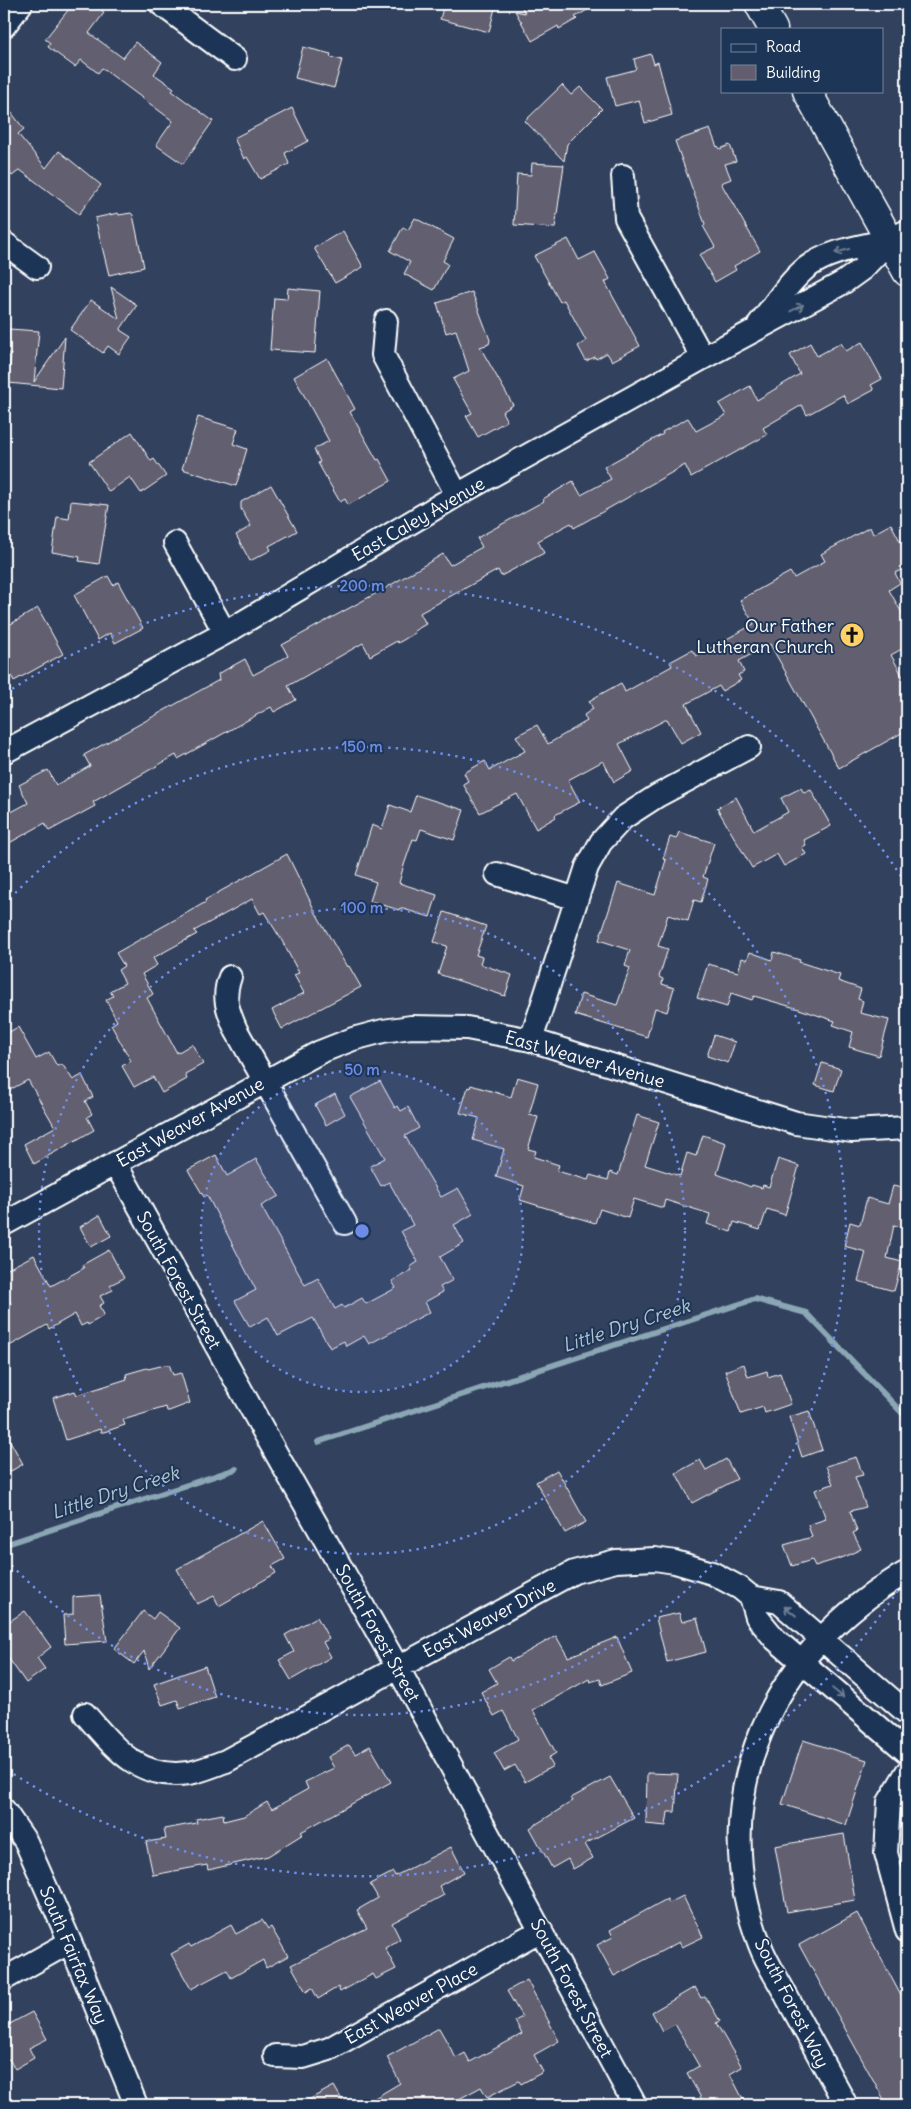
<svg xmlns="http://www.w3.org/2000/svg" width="911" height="2109" viewBox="0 0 911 2109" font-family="Delius,sans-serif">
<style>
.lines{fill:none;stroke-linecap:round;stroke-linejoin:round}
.stream{stroke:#8ba6b4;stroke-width:6}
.building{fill:#625e6f;stroke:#fff}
.minor-casing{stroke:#fff;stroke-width:26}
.secondary-casing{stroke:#fff;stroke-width:31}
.minor{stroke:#1d3557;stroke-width:22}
.secondary{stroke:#1d3557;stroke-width:28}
.oneway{stroke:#6c7c92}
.ring{fill:none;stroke:#6c8ce6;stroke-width:2.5;stroke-dasharray:2.5 5}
.labels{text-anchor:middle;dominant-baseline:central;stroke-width:4;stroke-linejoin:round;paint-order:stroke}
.street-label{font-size:18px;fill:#fff;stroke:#1d3557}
.poi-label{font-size:18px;fill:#fff;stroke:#1d3557;text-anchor:end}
.water-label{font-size:19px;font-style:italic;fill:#b2c3cd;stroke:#1d3557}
.centre{fill:#6c8ce6;stroke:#1d3557;stroke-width:2.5}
.ring-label{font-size:15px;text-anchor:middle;font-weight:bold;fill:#6c8ce6;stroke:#1d3557;stroke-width:4;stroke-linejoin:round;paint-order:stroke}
</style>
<rect width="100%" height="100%" fill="#32415e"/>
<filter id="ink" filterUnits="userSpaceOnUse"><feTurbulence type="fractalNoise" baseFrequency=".02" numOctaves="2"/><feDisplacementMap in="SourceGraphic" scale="10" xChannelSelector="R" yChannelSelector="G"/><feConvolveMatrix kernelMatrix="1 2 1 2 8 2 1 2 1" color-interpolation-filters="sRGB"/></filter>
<g filter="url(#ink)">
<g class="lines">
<path class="stream" d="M318,1442L755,1299L806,1313L907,1418
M4,1545L236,1469"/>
</g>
<path class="building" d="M73,4H93L103,11L104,13L89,33L123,58L135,42L162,62L154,74L174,88L172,91L213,121L183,164L156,145L173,121L102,68L98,73L81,60L75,67L48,47L50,43L45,39Z
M444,4H496L489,32L440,19Z
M520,4H598L575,17L577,19L559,29L558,26L532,41L515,11L525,13Z
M303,47L331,54L330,57L342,60L334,88L295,78Z
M651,54L654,64L658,62L672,115L645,123L639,100L615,106L607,77L634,70L636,68L634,59Z
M562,85L571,95L580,87L602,109L567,144L564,161L525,121Z
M4,103L24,129L18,134L46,168L59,151L101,185L79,214L20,170L12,176L4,165Z
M292,108L308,141L285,153L289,164L260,179L247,157L244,159L234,138Z
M710,129L717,147L718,146L720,149L730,145L736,161L725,164L731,179L721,183L760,251L734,266L736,270L715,282L699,255L715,247L703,226L705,224L675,141Z
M532,163L564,165L555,228L514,225L517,174L531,175Z
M118,213L119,215L131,213L133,215L144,267L109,275L95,218Z
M415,218L454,239L443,261L448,264L434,290L404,274L410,262L390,251L403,227L408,230Z
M343,231L363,267L335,283L314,248Z
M568,239L579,260L595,252L610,279L605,282L640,346L612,361L607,353L596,359L595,357L586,361L578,346L586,341L564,300L560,302L534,256Z
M111,287L137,305L120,330L131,337L119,354L108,346L103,353L70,330L91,300L119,319Z
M288,288L320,291L315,353L270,350L274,298L287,299Z
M472,292L490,340L489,344L480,347L513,405L502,412L507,421L478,437L466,416L472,413L453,379L469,371L456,330L446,333L437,303Z
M9,329L39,331L34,382L65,337L61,388L8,383L11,354H7Z
M862,342L882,379L871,385L874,390L848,404L843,395L807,415L802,405L763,428L767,435L691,477L685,465L574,528L571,523L538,541L544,553L501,576L498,570L420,613L426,624L414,631L415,633L398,643L397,641L370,656L363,643L288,686L296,700L274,712L271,707L178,759L176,755L93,802L95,806L49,831L45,823L4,846V816L28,803L19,785L48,770L56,785L90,766L84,755L219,680L218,674L245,659L253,675L288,656L282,645L384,589L443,554L450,565L482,547L477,538L544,501L543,499L573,481L581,495L611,479L604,467L663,434L662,432L688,418L696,431L726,415L719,404L750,386L757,400L800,374L790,355L810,343L817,356L841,343L846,351Z
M327,358L355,409L350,412L377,460L379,459L391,481L348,505L345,499L340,502L318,463L320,462L314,449L329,441L294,377Z
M198,417L238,429L233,444L247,449L236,486L182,469Z
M132,432L151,461L154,459L166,476L141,493L130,477L109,492L89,462Z
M271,485L297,531L269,546L271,550L250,561L236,535L251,526L241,509V502Z
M71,501L109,505L99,564L79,561L80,557L52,552L57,517L69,519Z
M891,524L907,554V567L895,573L900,583L889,590L907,622V646L891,655L907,684V730L839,768L770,644L739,661L744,672L738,675L741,680L722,691L719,686L686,704L701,732L681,743L667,719L619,744L633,771L614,782L603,761L568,780L580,802L555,815L556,817L536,829L517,794L480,813L463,784L468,781L464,773L485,761L490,770L525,751L516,736L537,725L548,744L587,721L584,715L593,709L589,701L599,695L621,683L625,692L672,666L670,662L692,650L696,656L754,624L740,600L790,572L794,578L825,561L821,554L870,527L873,534Z
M108,576L113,585L118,582L143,628L115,643L110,633L98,640L74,595Z
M38,608L63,654L14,681L4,662V628Z
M801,788L804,793L811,790L831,826L804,840L806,845L802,847L806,854L784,866L777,854L752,868L717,808L736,797L754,831L788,812L781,798Z
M416,795L464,810L454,840L421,829L417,840L413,839L403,868L399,883L437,895L430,917L400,908L399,910L370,901L376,882L356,875L372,825L382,829L390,805L410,812Z
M679,832L714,843L703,877L708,879L701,902L694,900L688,921L668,915L658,946L668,949L659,977L663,979L662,984L674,988L667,1012L655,1008L647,1037L575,1015L581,994L617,1005L630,968L625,966L630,950L599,940L618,883L655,895L666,860L663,859L670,837L676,839Z
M287,854L316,913L347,967L349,966L361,987L282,1029L272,1010L304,993L294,975L299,973L281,939L264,912L260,914L252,899L194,931L197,934L153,958L157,965L142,974L153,994L147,998L177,1053L192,1044L203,1064L185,1074L187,1079L162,1093L153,1077L134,1087L122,1066L131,1061L111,1025L117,1021L106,1000L113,996L110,991L125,983L118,970L124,966L116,953L206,902L205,900Z
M444,912L486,926L476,955L482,957L480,964L512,975L505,996L438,974L447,946L434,942Z
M750,952L772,960L774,952L800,960L799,962L840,975L838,981L861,989L858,999L863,1001L860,1013L889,1020L879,1056L849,1047L853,1032L833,1025L835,1021L799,1009L754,996L752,1000L731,993L727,1007L697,998L708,964L738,972L742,958L747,960Z
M18,1027L36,1059L49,1052L57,1066L62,1064L73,1080L82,1075L93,1097L85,1101L92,1114L87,1117L94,1130L34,1164L24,1144L55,1127L28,1080L4,1093V1035Z
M714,1035L735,1042L728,1063L707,1056Z
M822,1063L841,1069L834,1091L815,1085Z
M517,1077L538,1083L529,1115L538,1117L528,1149L536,1151L534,1157L559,1165L557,1171L588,1180L590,1175L608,1180L610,1172L618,1175L637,1115L659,1122L645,1165L680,1176L687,1153L696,1156L703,1135L726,1143L717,1174L751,1187L752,1185L762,1188L763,1185L769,1187L778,1159L799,1166L785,1215L767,1209L760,1230L734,1222L731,1232L707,1224L710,1214L665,1200L663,1208L634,1199L628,1218L600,1209L595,1223L520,1200L524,1186L496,1177L504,1149L473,1140L479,1118L460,1113L468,1087L470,1088L471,1085L511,1097Z
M380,1081L395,1108L398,1106L401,1111L408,1107L419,1128L405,1136L441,1197L458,1188L473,1214L454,1225L464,1243L440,1257L453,1280L440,1287L443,1292L425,1302L430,1312L369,1344L364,1336L346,1346L344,1341L330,1348L313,1318L278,1336L268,1317L250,1327L235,1301L256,1290L207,1195L204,1197L188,1170L216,1155L227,1176L256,1159L279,1196L261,1206L305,1285L318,1278L335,1309L342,1305L344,1308L362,1298L366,1304L396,1288L392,1281L412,1270L410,1267L418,1262L401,1231L413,1225L389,1182L381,1186L370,1166L385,1158L350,1097Z
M335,1094L345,1114L326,1125L315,1105Z
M893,1186L907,1189V1217L904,1228L894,1225L887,1258L902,1262L894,1291L858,1281L866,1252L844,1246L850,1222L860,1225L867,1198L888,1204Z
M100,1215L111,1236L91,1247L80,1227Z
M109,1250L124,1278L110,1285L113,1290L100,1296L104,1303L99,1306L104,1314L103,1316L88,1325L87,1323L81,1326L75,1314L49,1329L47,1325L4,1349V1308L11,1304L4,1291V1271L34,1255L51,1286L84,1268L82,1265Z
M169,1364L173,1375L181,1373L190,1403L169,1411H167L166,1407L123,1420L125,1425L104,1432H101L100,1429L66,1440L53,1398L75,1391L77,1395L127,1379L126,1374L147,1368L148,1369Z
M744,1364L748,1377L767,1371L768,1377L780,1373L791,1404L765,1413L763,1407L741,1414L725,1371Z
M809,1411L822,1450L802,1457L789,1417Z
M4,1430L23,1464L4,1475Z
M856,1457L863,1475L855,1477L866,1507L850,1511L857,1531L853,1533L861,1549L844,1557L815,1566L812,1560L792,1566L784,1545L812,1537L808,1525L826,1519L815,1490L833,1484L826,1466Z
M726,1459L737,1479L692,1503L676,1473L700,1460L706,1470Z
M557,1470L586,1522L565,1533L536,1482Z
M263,1521L285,1559L272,1566L276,1573L219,1606L214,1596L197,1604L177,1569Z
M100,1595L107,1641L65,1644L63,1615L73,1614V1597Z
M25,1611L51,1647L37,1658L45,1669L26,1683L4,1652V1625Z
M143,1611L153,1619L158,1612L180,1628L149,1669L144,1651L134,1664L114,1649Z
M679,1613L682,1622L697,1618L706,1652L667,1662L656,1618Z
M317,1617L329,1639L323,1642L331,1657L291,1680L279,1660L294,1652L285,1635Z
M556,1636L568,1657L617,1637L632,1673L602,1685L600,1679L590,1682L589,1679L533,1710L556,1753L548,1758L553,1766L525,1782L515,1765L504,1771L494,1753L518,1739L503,1711L494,1716L481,1692L497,1683L489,1669L509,1657L511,1661Z
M205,1666L215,1697L180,1708L177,1700L162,1705L154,1684Z
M803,1740L867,1760L846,1825L782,1804Z
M349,1745L355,1754L370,1746L391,1782L301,1832L303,1834L268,1856L208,1870L207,1865L153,1875L146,1842L166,1839L164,1829L197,1823L196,1819L223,1814L224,1821L244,1816L267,1802L272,1809L308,1789L305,1782L334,1768L328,1757Z
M647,1773L678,1774L675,1812H668L666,1826L646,1824Z
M610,1777L634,1818L585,1844L593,1858L573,1869L568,1859L552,1868L530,1828L573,1801L571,1798Z
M844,1834L855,1900L787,1912L775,1846Z
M451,1847L464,1872L439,1886L444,1895L392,1923L400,1939L385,1948L396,1969L376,1979L373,1974L340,1992L338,1987L318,1999L312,1988L306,1992L291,1965L367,1928L357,1910L378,1898L370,1884L393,1872L395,1876Z
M683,1896L703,1937L682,1947L679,1942L614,1976L597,1945L613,1937L610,1930L667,1899L669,1903Z
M857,1913L907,2007V2105H887L799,1945Z
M262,1920L268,1929L271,1927L288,1956L266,1968L263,1960L231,1978L227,1970L191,1989L171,1954L189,1944L191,1947L231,1925L236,1934Z
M527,1980L559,2041L534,2055L543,2072L521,2084L519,2081L487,2097L481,2087L448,2105H363L400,2083L387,2057L439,2028L456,2058L465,2053L470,2062L522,2034L515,2021L522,2017L507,1991Z
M695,1987L701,1998L705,1996L720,2021L716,2023L742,2067L730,2074L746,2105H705L687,2073L699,2066L675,2024L662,2031L652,2012Z
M32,2012L47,2039L29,2048L34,2058L15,2069L9,2059L4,2062V2027Z
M334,2086L345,2105H299Z"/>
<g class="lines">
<defs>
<path id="minor" d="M161,4L235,59
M4,26L21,4
M623,176L626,218L703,358
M4,243L37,267
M386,321L383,355L457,495
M759,324C774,305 788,283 806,268C830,250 861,247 890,240
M175,543L225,633
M4,752L225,633L457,495L703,358L844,282L862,269L890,240L907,231
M497,874L576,899
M230,977C222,997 228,1011 236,1030L345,1223
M531,1040L587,867L601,842L623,818L657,796L749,747
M115,1163L277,1455L398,1668L635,2105
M4,1224L320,1052L353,1039L383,1031L411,1027L467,1028L531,1040L796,1123L852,1131L907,1128
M751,1597L757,1617L775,1639L907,1752
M85,1714C115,1748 138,1780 189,1773C201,1771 214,1765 226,1761L574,1572L616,1561L655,1559L675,1562L712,1573L740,1588L751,1597L779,1602L907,1713
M907,1772L889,1802L886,1853L907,1931
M4,1810L26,1842L70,1942L136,2105
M4,1979L70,1942
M275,2056L303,2057L329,2049L541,1930
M846,2105C827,2070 807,2034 788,1999C779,1981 767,1964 760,1945C702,1796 773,1648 907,1572"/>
<path id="secondary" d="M759,4L773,29
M807,91L907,272"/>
</defs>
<use href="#minor" class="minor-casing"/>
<use href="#secondary" class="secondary-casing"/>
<use href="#minor" class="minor"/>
<use href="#secondary" class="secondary"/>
</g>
<defs><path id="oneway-shaft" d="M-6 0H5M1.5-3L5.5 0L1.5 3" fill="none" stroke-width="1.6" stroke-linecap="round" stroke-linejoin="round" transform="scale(1.25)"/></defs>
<g class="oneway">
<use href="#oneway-shaft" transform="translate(842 251) rotate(164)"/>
<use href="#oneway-shaft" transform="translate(797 308) rotate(-27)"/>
<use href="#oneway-shaft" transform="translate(790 1611) rotate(-142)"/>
<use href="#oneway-shaft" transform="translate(838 1693) rotate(40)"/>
</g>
</g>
<circle cx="362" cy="1231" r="161" fill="#6c8ce6" fill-opacity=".12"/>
<g class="ring">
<circle cx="362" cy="1231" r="161"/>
<circle cx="362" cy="1231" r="323"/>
<path d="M5 904A484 484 0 1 1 5 1558"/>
<path d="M906 1578A645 645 0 0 1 6 1769M6 693A645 645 0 0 1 906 884"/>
</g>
<defs>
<symbol id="church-disc" viewBox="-11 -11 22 22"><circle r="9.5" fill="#ffd166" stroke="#1d3557"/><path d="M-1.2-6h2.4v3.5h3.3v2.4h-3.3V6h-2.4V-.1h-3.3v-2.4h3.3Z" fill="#111"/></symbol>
</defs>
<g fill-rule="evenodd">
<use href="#church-disc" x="838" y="621" width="28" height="28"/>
</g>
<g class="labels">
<g class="street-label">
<text transform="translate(418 519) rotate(-30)">East Caley Avenue</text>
<text transform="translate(585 1059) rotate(16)">East Weaver Avenue</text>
<text transform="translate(190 1122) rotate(-29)">East Weaver Avenue</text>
<text transform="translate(179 1280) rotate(61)">South Forest Street</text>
<text transform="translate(489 1618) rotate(-28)">East Weaver Drive</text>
<text transform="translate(378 1633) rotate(61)">South Forest Street</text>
<text transform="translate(74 1955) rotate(67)">South Fairfax Way</text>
<text transform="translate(572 1988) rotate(62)">South Forest Street</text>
<text transform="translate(411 2003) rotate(-29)">East Weaver Place</text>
<text transform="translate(792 2003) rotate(63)">South Forest Way</text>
</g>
<g class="poi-label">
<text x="834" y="625">Our Father<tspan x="834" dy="21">Lutheran Church</tspan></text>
</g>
<g class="water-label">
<text transform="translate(626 1325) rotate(-18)">Little Dry Creek</text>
<text transform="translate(115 1492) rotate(-18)">Little Dry Creek</text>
</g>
</g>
<circle cx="362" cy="1231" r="8" class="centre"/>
<g class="ring-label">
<text x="362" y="591">200 m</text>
<text x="362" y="752">150 m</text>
<text x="362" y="913">100 m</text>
<text x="362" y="1075">50 m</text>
</g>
<rect width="911" height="2109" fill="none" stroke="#1d3557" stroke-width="20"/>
<rect x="10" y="10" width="891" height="2089" fill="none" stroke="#fff" stroke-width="2" filter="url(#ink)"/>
<rect x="721" y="28" width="162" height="65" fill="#1d3557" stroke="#77869a"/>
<rect x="731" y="44" width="25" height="8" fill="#1d3557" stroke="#77869a"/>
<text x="766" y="52" font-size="15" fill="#ffffff">Road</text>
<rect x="731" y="65" width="25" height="15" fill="#625e6f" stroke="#77869a"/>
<text x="766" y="78" font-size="15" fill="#ffffff">Building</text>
</svg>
